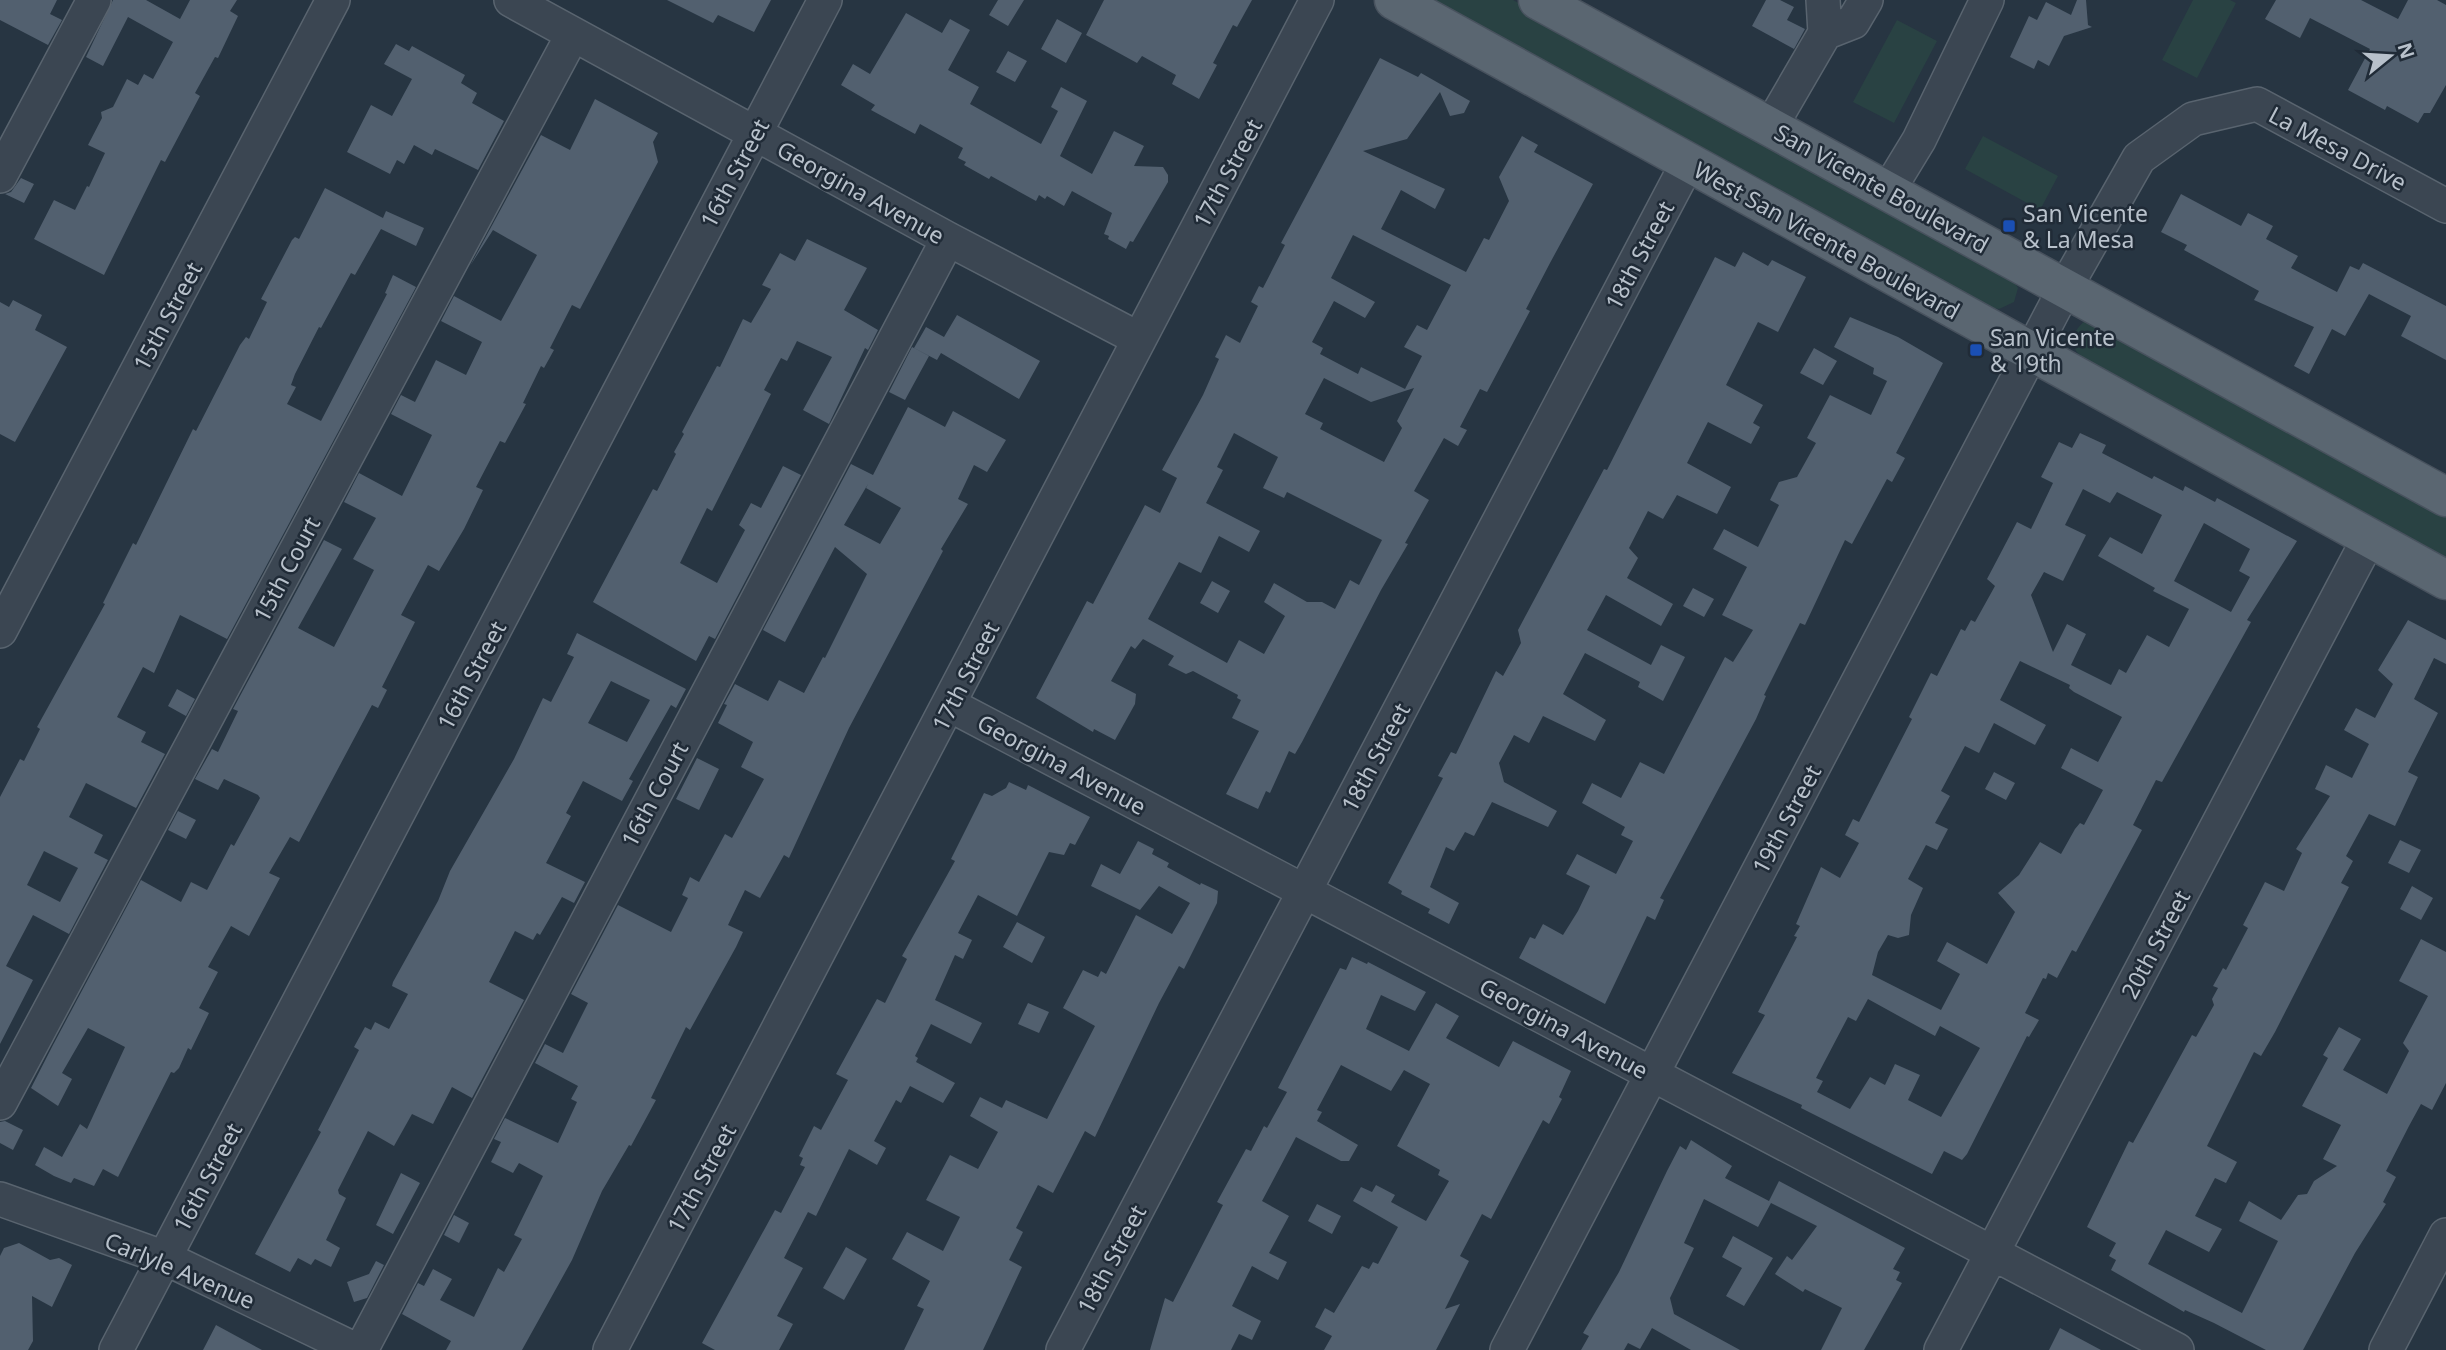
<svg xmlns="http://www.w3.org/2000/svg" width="2446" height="1350" viewBox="0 0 2446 1350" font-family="'Noto Sans',sans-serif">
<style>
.green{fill:#294243}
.building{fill:#52606f;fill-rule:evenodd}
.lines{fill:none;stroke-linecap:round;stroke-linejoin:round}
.minor-casing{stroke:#59646f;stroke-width:36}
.major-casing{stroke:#48525e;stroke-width:41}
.minor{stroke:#3b4652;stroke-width:33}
.major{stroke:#5a6671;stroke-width:38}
.transit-dot{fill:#1a4fb4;stroke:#202b37;stroke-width:2.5}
.labels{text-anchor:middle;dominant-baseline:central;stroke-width:5;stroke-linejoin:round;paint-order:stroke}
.street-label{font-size:23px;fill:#b8c1cb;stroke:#202b37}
.poi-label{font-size:23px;fill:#b8c1cb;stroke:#202b37;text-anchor:start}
</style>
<rect width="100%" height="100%" fill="#273542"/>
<path class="green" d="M1431,0H1513L2007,270L2018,288L2014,302L1999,309L1988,307Z
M2193,0H2230L2236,3L2197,78L2162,60Z
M1897,20L1937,41L1894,123L1853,102Z
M1983,136L2058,176L2040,210L1965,169Z
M2085,321L2446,511V557L2085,359C2068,348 2070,333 2085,321Z"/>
<path class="building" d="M0,0H57L50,14L62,20L48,45L0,20Z
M113,0H146L180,19L190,0H237L230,11L238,16L218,58L215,57L195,93L200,96L165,162L161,160L104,275L34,239L54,200L75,210L87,186L89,187L105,153L88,145L102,118L101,112L113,107L127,79L138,85L144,74L153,79L173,42L128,17L103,66L86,57Z
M667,0H771L754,32L718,15L713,23Z
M998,0H1024L1008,26L989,15Z
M1104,0H1252L1237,27L1233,25L1213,63L1217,65L1199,99L1172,84L1176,75L1142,56L1137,63L1086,35Z
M1766,0H1780L1794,7L1787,20L1805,29L1794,49L1752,26Z
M2077,0H2086L2088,25L2092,27L2064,36L2049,66L2038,60L2034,69L2010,57L2029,16L2037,20L2046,2L2071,15Z
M2276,0H2361L2398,19L2408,0H2437L2446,5V85L2430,113H2424L2418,123L2387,106L2385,110L2348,90L2370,49L2310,18L2300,38L2265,19Z
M906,13L942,33L950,19L970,30L948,70L979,87L970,104L1041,144L1058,111L1051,107L1061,87L1087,101L1060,156L1092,174L1114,131L1144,146L1134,166L1163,167L1168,175V182L1133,242L1130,241L1126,249L1108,239L1109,236L1104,234L1112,213L1072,191L1064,206L1047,196L1045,199L1039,195L1036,201L991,176L989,179L964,165L966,162L958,158L963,148L920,124L915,134L871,110L875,105L841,85L853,64L870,74Z
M1057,19L1082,33L1066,63L1041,49Z
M396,44L409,51L412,46L465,75L461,83L477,93L472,103L504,121L478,170L435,149L432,155L414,145L404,164L397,160L390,174L347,152L371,105L392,116L412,79L384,64Z
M1008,51L1027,61L1015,82L996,72Z
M1380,58L1418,77L1421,73L1470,101L1464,113L1450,116L1440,92L1407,139L1363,151L1445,189L1435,209L1401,190L1381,229L1466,272L1484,238L1489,240L1509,201L1499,177L1522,136L1538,145L1534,152L1593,184L1550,263L1526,309L1530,311L1487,392L1480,389L1460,427L1467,430L1458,446L1444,438L1414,491L1429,500L1405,543L1408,544L1381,590L1302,742L1295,754L1289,751L1270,793L1266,791L1258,809L1226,794L1259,731L1232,718L1241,700L1237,698L1238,695L1193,671L1186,674L1168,665L1174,656L1143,639L1135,649L1131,646L1111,681L1136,694L1135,704L1115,740L1094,729L1093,732L1036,698L1087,601L1093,604L1145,505L1160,513L1177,478L1162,470L1203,395L1219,359L1215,357L1226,335L1240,343L1258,306L1251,302L1259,286L1263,288L1285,245L1281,243ZM1353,235L1451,285L1427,330L1417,325L1404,347L1422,356L1405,389L1361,367L1358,374L1320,354L1323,348L1312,342L1334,301L1365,318L1375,302L1331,278ZM1324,378L1371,402L1414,388L1397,421L1402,428L1384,462L1320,429L1323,423L1305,414ZM1234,433L1278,457L1263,488L1284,498L1287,492L1382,540L1359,585L1350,580L1335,609L1322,602H1307L1274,583L1264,602L1285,616L1264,654L1239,640L1227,663L1148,619L1179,562L1201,573L1219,536L1249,552L1260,531L1206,503L1223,470L1217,467Z
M595,99L658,133L653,142L658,162L580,309L572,305L550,348L554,350L544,368L541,366L523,403L526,404L505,443L500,441L476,487L483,490L464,529L439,571L428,565L401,615L415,622L382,687L387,690L378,708L372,705L299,842L290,837L269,873L280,878L249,936L231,926L208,967L218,972L199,1008L209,1013L191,1050L188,1048L179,1068L174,1073L171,1072L118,1177L103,1169L94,1186L74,1178L71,1183L54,1176L35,1165L44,1147L62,1157L80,1124L87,1129L125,1047L88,1028L62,1073L72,1079L58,1106L31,1088L53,1045L141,880L181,902L191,882L207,890L231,844L234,846L260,798L258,795L224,779L218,790L195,779L212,749L218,752L238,711L233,709L324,540L342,549L298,628L334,647L374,570L353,559L376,518L344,502L359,473L402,496L432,435L391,414L401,395L415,402L436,360L466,375L482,342L441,321L454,296L501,321L537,255L493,230L470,266L541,135L570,150Z
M21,178L34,184L24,203L5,194L11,192Z
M325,188L383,218L386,211L424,228L416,246L381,229L355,275L351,273L321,328L319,327L295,374L291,385L296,387L287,404L321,421L387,294L385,293L393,275L416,287L227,639L180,615L154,673L143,667L117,717L146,732L141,742L165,754L136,808L86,783L69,817L103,835L94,853L108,860L69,934L33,915L6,966L33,980L0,1044V797L20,759L24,761L40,729L37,727L105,604L103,603L133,543L136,545L193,429L196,431L240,345L246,337L249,339L267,302L261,299L292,240L295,237L299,239ZM44,851L78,868L60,902L27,885Z
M2181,194L2241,226L2248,213L2273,226L2266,239L2298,256L2291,268L2337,292L2350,266L2359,270L2363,263L2446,306V360L2401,336L2411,316L2369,294L2345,336L2332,329L2309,374L2294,366L2314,327L2254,300L2259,291L2184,250L2187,245L2161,232Z
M807,239L867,268L844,310L878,330L868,350L865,348L829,424L803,410L832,357L797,341L787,361L781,358L764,390L771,394L712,511L707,508L680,563L717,583L745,530L739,525L751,503L761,508L783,466L801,475L715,639L709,636L696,661L593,602L653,489L657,491L676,454L674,452L684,434L682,432L717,366L720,367L743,319L751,323L771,289L762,285L780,253L795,261Z
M1743,252L1768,266L1772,260L1806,277L1778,332L1758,322L1726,385L1763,405L1753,423L1760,427L1751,444L1708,422L1687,463L1731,487L1717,514L1677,495L1663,519L1648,511L1629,548L1638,558L1627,578L1673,604L1661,626L1606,595L1587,630L1651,665L1661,645L1685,657L1663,701L1638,687L1640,682L1585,653L1563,694L1606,720L1595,741L1543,716L1529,743L1514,735L1499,763L1504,782L1557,811L1548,827L1492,802L1474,836L1465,832L1454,851L1446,847L1430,887L1459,903L1449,924L1428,913L1430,909L1401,894L1402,891L1388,883L1443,778L1438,776L1451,752L1456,754L1496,671L1503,676L1521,643L1518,630L1604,469L1607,470L1715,257L1735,267Z
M13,300L42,315L35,330L67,347L15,442L0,434V302L9,307Z
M957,315L1040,361L1019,399L941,353L937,360L914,348L926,327L944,337Z
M1850,317L1898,337L1943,363L1896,453L1905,458L1892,482L1887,479L1852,544L1845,540L1805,625L1800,623L1764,695L1766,696L1756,719L1660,898L1664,900L1655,920L1647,916L1605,1004L1519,958L1530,937L1535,939L1543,924L1563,935L1578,911L1590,886L1566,874L1577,854L1616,874L1633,841L1621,835L1625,827L1582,803L1592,783L1621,798L1640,762L1664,774L1725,657L1733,662L1753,630L1722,615L1747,567L1713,549L1724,529L1758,547L1779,505L1770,500L1779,482L1797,477L1816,443L1807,438L1830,395L1871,415L1887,381L1873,374L1874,368L1834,347Z
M912,347L929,356L905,400L889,392Z
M1814,348L1837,361L1823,385L1800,373Z
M908,407L945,427L953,411L1006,440L987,472L974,465L958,499L968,504L941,549L943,551L849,728L789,858L784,855L760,898L745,890L728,925L743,932L736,947L690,1030L686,1027L651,1098L656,1100L631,1146L629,1145L602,1191L572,1260L522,1350H446L451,1341L402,1314L418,1283L424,1286L433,1269L452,1279L440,1300L474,1317L498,1268L504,1272L522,1239L514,1235L543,1176L519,1163L513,1173L491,1162L501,1142L494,1139L505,1118L558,1143L577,1102L571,1099L578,1086L535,1063L545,1044L563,1053L588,1003L571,994L618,905L671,932L688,898L682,895L690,877L699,882L725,834L732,838L764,779L741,767L753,742L718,723L727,705L724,704L735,684L768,701L779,680L804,693L823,657L825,658L867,574L835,547L785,642L763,630L851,464L873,475ZM868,484L866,488L901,508L880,544L844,525Z
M2080,433L2106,445L2102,453L2152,479L2154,476L2183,491L2185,486L2215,502L2217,498L2297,541L2247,620L2251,622L2162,782L2156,780L2133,825L2142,830L2076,952L2072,950L2057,978L2048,973L2046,979L2043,978L2025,1013L2039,1020L2029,1037L2027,1036L1967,1154L1962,1160L1944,1151L1932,1174L1801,1108L1802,1105L1732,1073L1765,1015L1758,1012L1797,937L1794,936L1800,926L1796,924L1821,867L1840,878L1859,843L1845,835L1853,819L1859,822L1912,719L1909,717L1931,673L1937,676L1961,629L1965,631L1971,620L1975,622L1995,586L1987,579L2017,522L2031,529L2053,483L2041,477L2059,442L2072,448ZM2083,489L2110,503L2117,492L2162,515L2142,554L2110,537L2098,556L2155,588L2153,591L2189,609L2169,647L2147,635L2126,673L2119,669L2111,685L2071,665L2086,634L2067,624L2053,652L2031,595L2044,572L2063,581L2086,535L2065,525ZM2204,523L2250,549L2239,571L2250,577L2231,612L2174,581ZM2020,661L2070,685L2069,688L2074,692L2122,717L2098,762L2071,748L2061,768L2103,790L2084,825L2080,823L2075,829L2061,854L2040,842L2019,875L1998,893L2015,912L1987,964L1947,942L1937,961L1960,974L1941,1010L1872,975L1878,952L1888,935L1898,938L1909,935L1911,915L1923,888L1908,879L1926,845L1937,850L1948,829L1935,823L1950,796L1941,791L1965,746L1979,753L1994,723L2035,745L2046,725L2000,700ZM1868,999L1935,1036L1940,1026L1980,1048L1941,1117L1908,1100L1920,1075L1895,1064L1885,1085L1870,1077L1850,1109L1817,1092L1823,1081L1816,1078L1848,1017L1856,1021Z
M1212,581L1230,591L1218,613L1200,603Z
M1693,588L1714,599L1704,617L1683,606Z
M2408,620L2446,640V664L2434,658L2414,699L2438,713L2408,772L2418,777L2395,826L2369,814L2346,856L2353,861L2341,883L2349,887L2275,1032L2261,1056L2254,1052L2207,1146L2237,1162L2226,1183L2215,1178L2195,1216L2222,1229L2209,1252L2166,1230L2148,1264L2242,1313L2278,1241L2239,1221L2249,1201L2281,1220L2298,1195L2307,1194L2314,1181L2337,1166L2323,1159L2341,1125L2302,1106L2328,1058L2323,1055L2339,1027L2361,1039L2343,1070L2387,1094L2409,1051L2403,1043L2428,996L2399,981L2421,939L2446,952V1083L2432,1110L2421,1104L2409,1126L2386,1171L2396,1177L2383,1202L2386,1204L2355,1253L2303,1350H2266L2214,1323L2185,1310L2184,1312L2111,1270L2116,1260L2109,1256L2116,1243L2087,1227L2129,1141L2133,1143L2192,1035L2196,1037L2214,1005L2212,999L2218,988L2213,986L2223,968L2226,970L2248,928L2243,925L2265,882L2284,891L2302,853L2296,849L2330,796L2315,789L2326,765L2352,778L2369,744L2344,730L2356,708L2375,718L2393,684L2378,670Z
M577,633L686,689L676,708L671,705L629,779L633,781L622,801L583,781L566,813L571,816L546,863L585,882L574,903L562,897L540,935L537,933L533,940L515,931L489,982L524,1000L472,1098L452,1087L433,1124L412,1114L394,1146L368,1131L338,1190L339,1194L346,1198L326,1240L340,1248L331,1267L315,1259L311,1265L298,1258L290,1272L255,1254L321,1132L318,1130L359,1050L354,1047L365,1027L371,1030L375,1022L389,1029L408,994L392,986L393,982L438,901L450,871L514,759L543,698L551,702L574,657L567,654ZM611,681L650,700L627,742L588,723Z
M177,689L195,699L186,716L168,706Z
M697,758L719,769L699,810L676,799Z
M1994,772L2015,783L2006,800L1985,789Z
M1009,782L1026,790L1028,785L1090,817L1075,845L1070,843L1064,855L1049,852L1017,916L978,895L958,933L972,940L963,959L955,955L935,1000L982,1023L971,1044L931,1024L915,1056L918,1058L916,1062L955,1083L943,1103L910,1086L901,1103L896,1100L874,1141L886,1148L877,1165L849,1149L816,1216L808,1212L784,1258L803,1268L777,1316L793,1324L779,1350H715L702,1343L775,1210L781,1213L805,1167L800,1165L803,1158L799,1156L814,1126L821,1130L848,1080L836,1074L877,999L885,1003L907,959L902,956L955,861L951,859L984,793L992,796L1006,788Z
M178,811L196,820L186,839L168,830Z
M2400,840L2421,850L2409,873L2388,863Z
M1138,841L1154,849L1152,854L1169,863L1167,867L1200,885L1201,883L1218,891L1217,903L1184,969L1179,966L1159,1003L1095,1137L1085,1131L1053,1193L1038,1185L1016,1228L1023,1232L1009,1260L1022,1267L983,1350H904L924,1309L917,1306L930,1281L892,1259L907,1232L943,1251L960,1217L926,1200L950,1155L978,1169L998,1132L970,1116L980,1097L1002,1108L1006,1100L1047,1119L1095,1026L1063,1008L1083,970L1098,977L1101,971L1106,974L1136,915L1172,934L1190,903L1159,886L1140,910L1091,886L1101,864L1120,874Z
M2412,886L2433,898L2421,920L2400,909Z
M1017,922L1045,937L1032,963L1003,947Z
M1352,957L1367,964L1368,962L1426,992L1415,1011L1381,995L1366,1029L1409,1051L1436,1003L1459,1016L1446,1038L1499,1067L1513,1041L1571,1071L1559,1097L1562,1099L1549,1124L1543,1120L1491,1219L1482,1214L1460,1256L1469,1261L1445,1309L1460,1304L1436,1350H1324L1332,1336L1315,1327L1325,1308L1334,1313L1362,1266L1369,1269L1373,1262L1378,1264L1398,1227L1353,1201L1361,1187L1372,1192L1376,1185L1395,1195L1391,1202L1426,1221L1449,1181L1438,1175L1440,1170L1397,1146L1430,1084L1404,1070L1391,1091L1341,1065L1317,1110L1322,1112L1317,1121L1358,1145L1349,1161H1341L1296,1137L1262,1201L1289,1216L1269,1253L1287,1262L1278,1280L1252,1266L1232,1306L1261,1321L1252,1340L1239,1334L1231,1350H1150L1165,1298L1173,1302L1223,1205L1217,1202L1246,1149L1251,1151L1264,1126L1267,1128L1287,1092L1278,1088L1340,968L1346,970Z
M1028,1003L1049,1012L1039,1033L1018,1024Z
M5,1121L23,1130L13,1150L0,1143V1122Z
M1691,1140L1732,1166L1725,1178L1769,1201L1779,1181L1905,1248L1893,1269L1900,1272L1896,1280L1902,1283L1864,1350H1821L1842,1308L1805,1289L1803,1292L1775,1274L1787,1256L1792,1260L1817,1226L1771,1203L1758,1227L1704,1199L1684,1243L1694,1248L1670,1298L1674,1314L1740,1350H1691L1652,1328L1640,1349L1628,1343L1624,1350H1581L1589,1336L1583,1333L1619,1272L1667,1171L1680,1146L1686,1150Z
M401,1173L420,1183L393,1234L376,1225Z
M1317,1204L1341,1216L1332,1234L1308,1221Z
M454,1215L469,1223L459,1243L444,1235Z
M1733,1236L1773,1258L1744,1306L1726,1296L1742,1268L1722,1257Z
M19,1243L50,1260L59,1258L72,1265L52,1307L32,1296L33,1341L28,1350H0V1256L4,1248Z
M846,1247L867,1259L844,1300L823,1288Z
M376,1261L384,1265L367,1298L354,1302L347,1282L369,1274Z
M216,1325L262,1350H203Z
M2060,1328L2101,1350H2049Z"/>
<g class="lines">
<defs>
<path id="minor" d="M511,0L948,239L1139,339
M1825,33L1853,22L1866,0
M1771,126L1825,33L1823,0
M0,176L94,0
M1888,191L1919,140L1987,0
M0,631L333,0
M950,705L2177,1350
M0,1103L573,34
M0,1199L165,1258L356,1350
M116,1350L825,0
M361,1350L948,239
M610,1350L1317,0
M1063,1350L1687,164
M1507,1350L2065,288L2139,158L2193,119L2257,104L2446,206
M1941,1350L2369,538
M2386,1350L2446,1235"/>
<path id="major" d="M1394,0L2446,580
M1538,0L2446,497"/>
</defs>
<use href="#minor" class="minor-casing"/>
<use href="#major" class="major-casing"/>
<use href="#minor" class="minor"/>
<use href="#major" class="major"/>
</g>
<g class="transit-dot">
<rect x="2002" y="219" width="14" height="14" rx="3.5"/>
<rect x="1969" y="343" width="14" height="14" rx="3.5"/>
</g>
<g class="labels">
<g class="street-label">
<text transform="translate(2338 148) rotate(28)">La Mesa Drive</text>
<text transform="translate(734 173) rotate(-62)">16th Street</text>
<text transform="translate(1227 173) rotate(-62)">17th Street</text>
<text transform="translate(1882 188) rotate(29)">San Vicente Boulevard</text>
<text transform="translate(861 192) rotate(29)">Georgina Avenue</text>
<text transform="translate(1827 240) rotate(29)">West San Vicente Boulevard</text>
<text transform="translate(1639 255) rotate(-62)">18th Street</text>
<text transform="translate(167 316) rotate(-62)">15th Street</text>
<text transform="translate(286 569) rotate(-62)">15th Court</text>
<text transform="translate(471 675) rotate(-62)">16th Street</text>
<text transform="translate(965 676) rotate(-63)">17th Street</text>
<text transform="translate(1375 757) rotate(-62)">18th Street</text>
<text transform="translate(1062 764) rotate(28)">Georgina Avenue</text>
<text transform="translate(654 794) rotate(-62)">16th Court</text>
<text transform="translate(1786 819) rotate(-62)">19th Street</text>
<text transform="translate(2155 944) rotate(-62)">20th Street</text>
<text transform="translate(1564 1028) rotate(28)">Georgina Avenue</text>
<text transform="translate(207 1177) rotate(-62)">16th Street</text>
<text transform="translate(701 1178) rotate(-62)">17th Street</text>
<text transform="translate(1111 1259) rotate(-62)">18th Street</text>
<text transform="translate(180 1270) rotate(23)">Carlyle Avenue</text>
</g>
<g class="poi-label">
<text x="2023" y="213">San Vicente<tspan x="2023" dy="26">&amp; La Mesa</tspan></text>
<text x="1990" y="337">San Vicente<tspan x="1990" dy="26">&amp; 19th</tspan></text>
</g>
</g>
<g transform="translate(2390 56) rotate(72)" stroke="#202b37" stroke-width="5" paint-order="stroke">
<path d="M0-5L12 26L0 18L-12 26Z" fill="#b8c1cb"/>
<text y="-10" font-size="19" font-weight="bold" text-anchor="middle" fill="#b8c1cb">N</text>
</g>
</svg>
